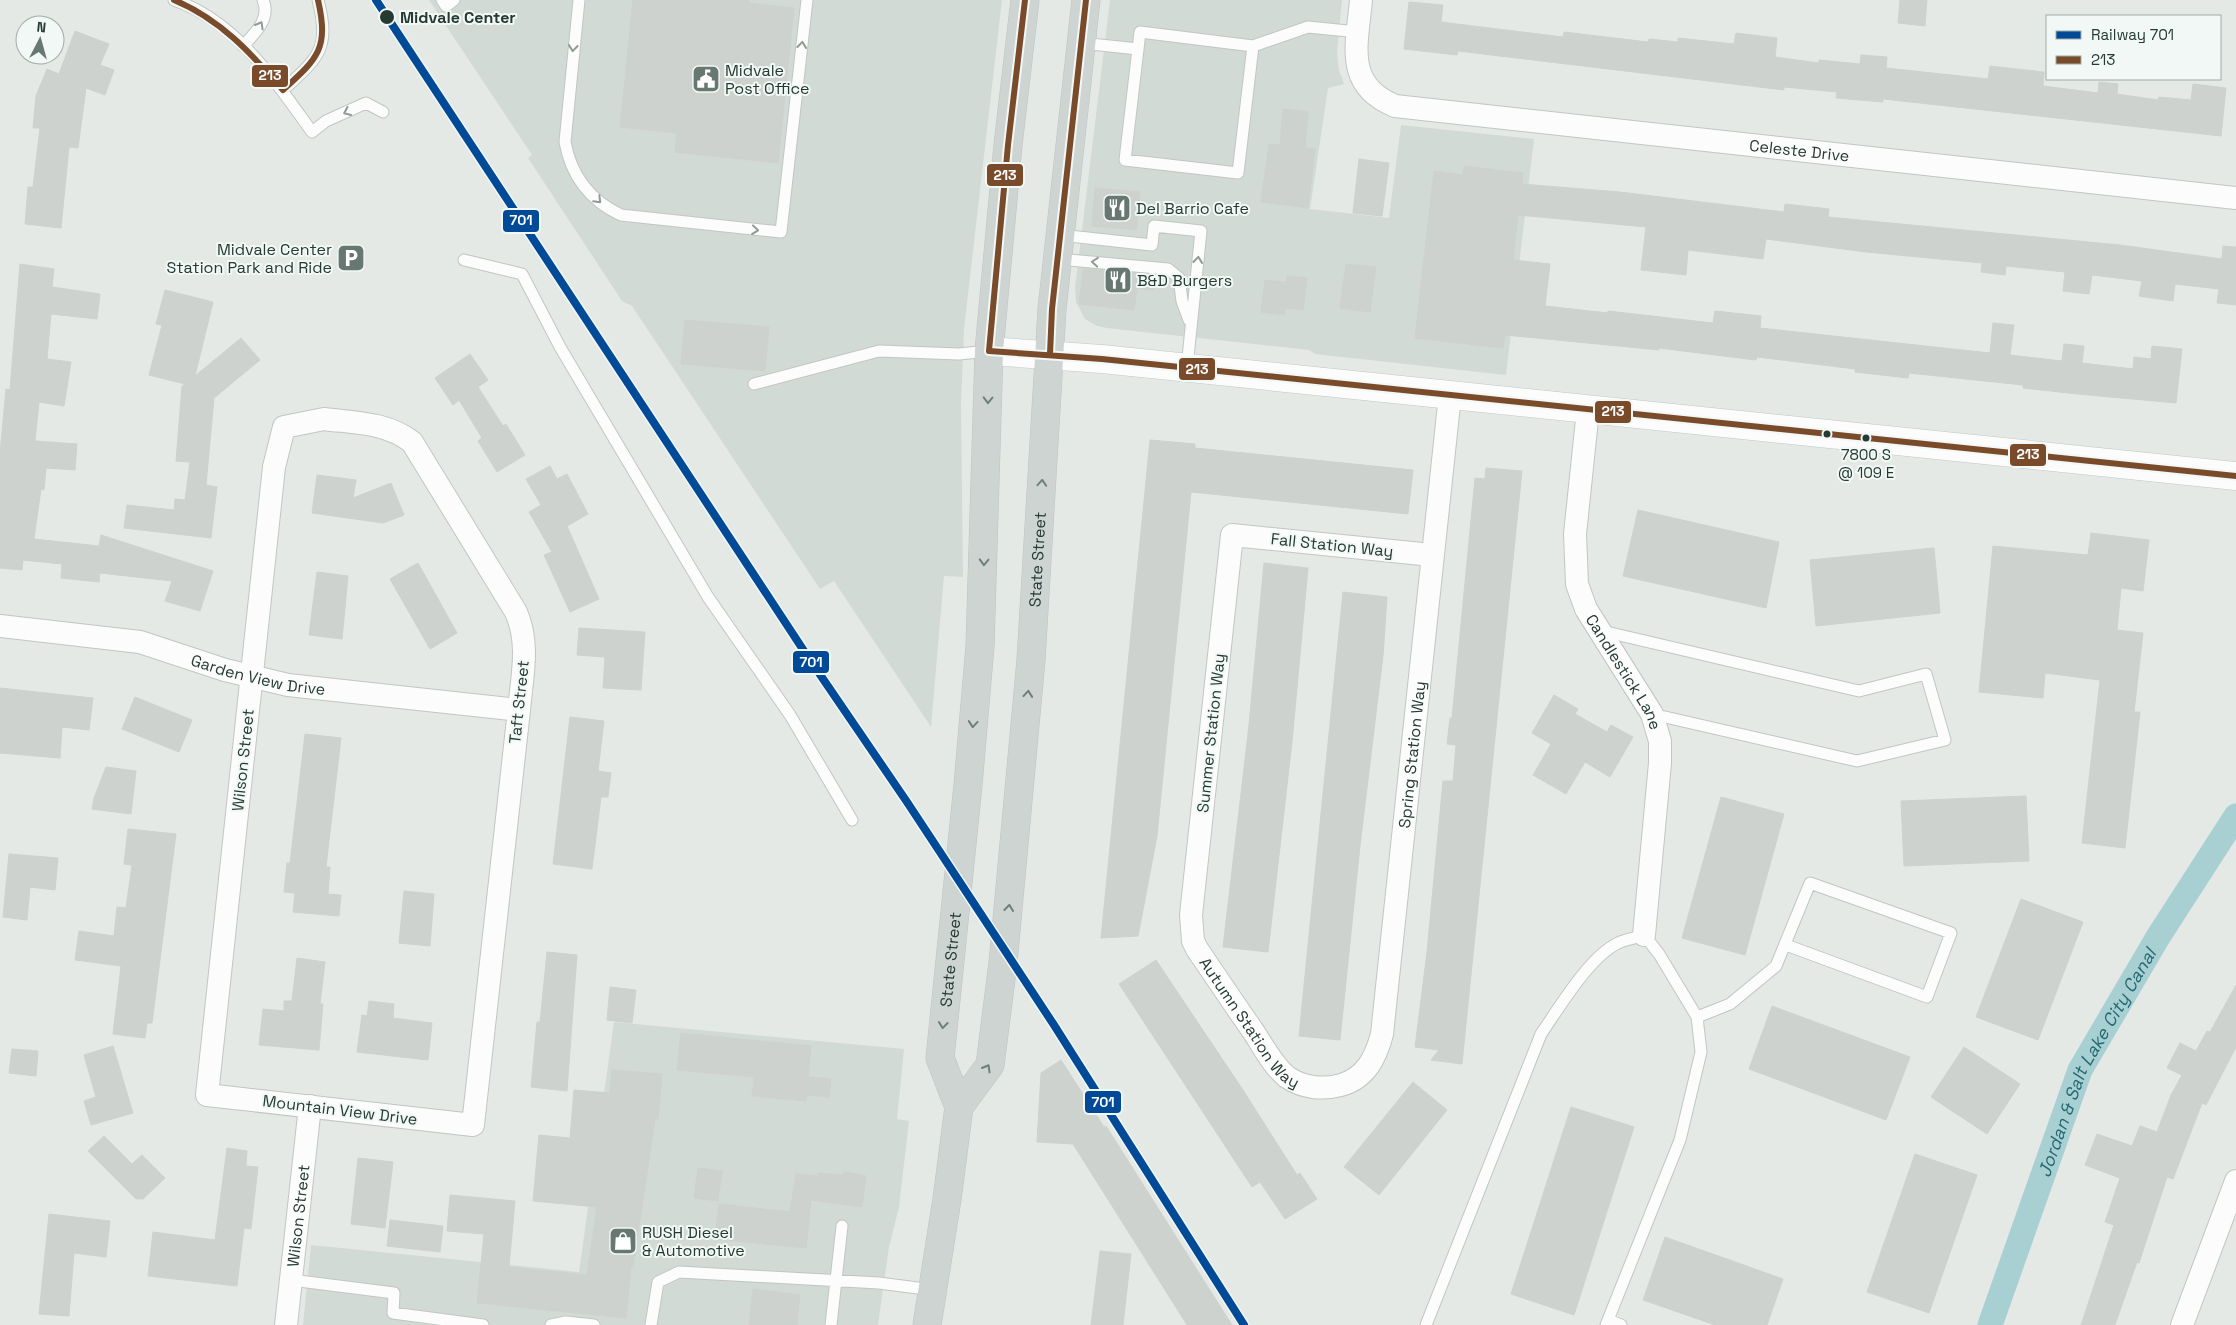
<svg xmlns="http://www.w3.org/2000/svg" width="2236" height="1325" viewBox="0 0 2236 1325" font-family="'Space Grotesk',sans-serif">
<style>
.built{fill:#d2dad6}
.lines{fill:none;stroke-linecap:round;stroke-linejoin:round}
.canal{stroke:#a8d0d3;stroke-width:25}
.building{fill:#cdd2cf;stroke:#cdd2cf}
.service-casing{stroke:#c1c6c3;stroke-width:13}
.minor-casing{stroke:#c1c6c3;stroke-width:24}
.secondary-casing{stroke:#c0c7c3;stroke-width:29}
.primary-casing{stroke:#bdc4c2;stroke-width:29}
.service{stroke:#fbfcfb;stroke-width:11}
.minor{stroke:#fbfcfb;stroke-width:22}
.secondary{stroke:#fbfcfb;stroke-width:28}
.primary{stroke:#ced4d2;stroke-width:28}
.bus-1-casing{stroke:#f2f8f5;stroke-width:10}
.bus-1{stroke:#7a4b2a;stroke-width:6}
.rail-1-casing{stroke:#f2f8f5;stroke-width:11}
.rail-1{stroke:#004a97;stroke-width:8}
.oneway{stroke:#909b97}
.oneway2{stroke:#707f7b}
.stop-dot{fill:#243a33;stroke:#f2f8f5;stroke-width:2}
.labels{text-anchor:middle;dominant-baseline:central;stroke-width:4;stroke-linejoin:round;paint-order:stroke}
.bus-label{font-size:15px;fill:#243a33;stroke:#f2f8f5}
.stop-label{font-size:16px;font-weight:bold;fill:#243a33;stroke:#f2f8f5;text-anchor:start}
.poi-label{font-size:16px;fill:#243a33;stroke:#f2f8f5;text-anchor:start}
.street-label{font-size:16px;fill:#243a33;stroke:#f2f8f5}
.water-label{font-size:18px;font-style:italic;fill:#236971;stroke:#f2f8f5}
.line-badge{stroke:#f2f8f5;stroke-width:2}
.badge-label{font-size:14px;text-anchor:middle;font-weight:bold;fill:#fff}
</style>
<rect width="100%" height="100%" fill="#e4e9e6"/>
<path class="built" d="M429,0H1002L964,329L961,404L963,577L944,576L931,727L834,581L820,589L632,306L622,301L528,158L532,155Z
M1110,0H1342L1337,53L1339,70L1344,84L1328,88L1310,209L1389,218L1401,125L1534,139L1506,375L1315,354L1309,350L1107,328L1097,326L1085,319L1076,302L1075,288Z
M614,1022L904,1049L897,1119L909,1121L899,1207L889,1247L878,1325H303L311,1245L579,1272Z"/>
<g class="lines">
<path class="canal" id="s1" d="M1990,1325L2080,1070L2158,937L2236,816"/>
</g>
<path class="building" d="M633,0H749V3L794,8L778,163L675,152L677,133L620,127Z
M1900,0H1927L1925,26L1898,23Z
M1409,2L1443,5L1441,22L1563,37L1564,32L1648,42L1649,39L1678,42V38L1734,44L1736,33L1777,38L1775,57L1819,63V60L1860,64L1861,55L1887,57L1886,68L1988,79L1990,66L2044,72L2043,86L2098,93L2099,82L2118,84L2117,94L2158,100L2159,97L2191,100L2193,84L2226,88L2221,136L1883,99V102L1836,98L1837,92L1784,87V90L1458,51L1457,55L1404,49Z
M75,31L109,44L100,65L114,70L105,95L86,88L78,148L69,147L61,228L25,224L28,187H33L40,128H33L36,96L47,69L59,74Z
M1283,109L1308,112L1305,148L1315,149L1308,208L1261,202L1269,144L1280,145Z
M1359,159L1389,163L1382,216L1353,213Z
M1464,166L1523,173L1522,184L1620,192L1784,212L1785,204L1829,209L1828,217L2120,245L2222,259L2223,246L2236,247V305L2217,303L2219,289L2175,284L2173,301L2139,296L2142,281L2092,275L2089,294L2063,291L2065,272L2006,266L2005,275L1981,272L1982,263L1866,252L1766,239L1763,259L1688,250L1686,275L1641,270L1646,227L1518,215L1513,260L1550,264L1545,306L1608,313V311L1713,323L1715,311L1761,316L1760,328L1990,353L1993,323L2014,325L2010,355L2062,361L2064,344L2084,346L2082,363L2133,369L2134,357L2151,359L2152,346L2182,349L2176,403L2078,394L2023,388V385L1909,373L1908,378L1855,372V369L1757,357L1756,360L1659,348V350L1505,335L1503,348L1415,338L1434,171L1463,175Z
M1095,188L1140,192L1136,230L1092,226Z
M20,264L54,269L52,287L100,294L97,319L51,314L47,359L71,362L64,406L39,402L35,441L77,444L75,470L46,468L44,490L41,489L34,539L99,546L101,535L213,571L200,611L165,601L172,581L100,573L99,582L61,578L62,564L23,560L22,570L0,568V453L6,389L10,390Z
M1346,264L1376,267L1370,312L1340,308Z
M1083,269L1154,275L1153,290L1137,288L1134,310L1079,304Z
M1287,276L1307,278L1303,310L1285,308L1284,315L1261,312L1265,280L1286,282Z
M165,290L213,302L195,376L241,338L260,360L214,398L206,485L217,487L211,538L124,528L127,505L174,510L175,499L185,500L190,462L176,461L182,386L185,384L149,375L162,325L156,324Z
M685,320L769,327L765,371L681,364Z
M470,354L488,380L478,387L503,426L506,424L525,455L497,472L478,441L482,438L459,400L453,405L435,378Z
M1150,440L1195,444V448L1413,470L1408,514L1191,492L1157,836L1138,936L1101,938Z
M550,466L557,479L567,474L588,514L567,526L599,599L570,612L544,555L552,552L529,512L541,505L526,479Z
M1486,468L1522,471L1462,1064L1431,1060L1439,1050L1415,1047L1427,952L1443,781H1453L1456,745L1447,744L1450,718H1452L1475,478L1485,479Z
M317,475L356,480L353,498L391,483L404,515L383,523L312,513Z
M1638,510L1779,542L1766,608L1623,576Z
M2091,533L2149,540L2143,591L2121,588L2117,630L2143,633L2134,712H2140L2125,848L2082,843L2100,680L2045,673L2043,698L1979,692L1993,546L2088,555Z
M1934,548L1940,613L1816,626L1810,560Z
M418,563L457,633L430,649L390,579Z
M1264,563L1308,568L1292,742L1268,952L1223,947L1249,725Z
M317,572L348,576L342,639L309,635Z
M1343,592L1387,597L1383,656L1360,846L1340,1040L1299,1036Z
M579,628L645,632L641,690L603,688L605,657L577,655Z
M0,688L93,698L89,730L62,727L60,758L0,753Z
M1554,695L1578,709L1575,714L1607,732L1611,725L1633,737L1610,777L1585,762L1566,794L1533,775L1551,744L1532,733Z
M135,697L192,720L179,752L122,729Z
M570,717L604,721L598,771L611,773L608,797H601L592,869L553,864Z
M305,734L341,738L326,867H330L328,894L341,895L339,916L293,912L295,893L284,892L287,863H290Z
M106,767L136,771L131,814L92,809L94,798Z
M2026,796L2029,861L1904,866L1901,801Z
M1721,797L1784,814L1745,955L1682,938Z
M128,829L176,834L152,1023H147L145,1038L113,1034L121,966L75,960L79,931L114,936L117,907L126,908L132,865L124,864Z
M9,854L58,858L55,890L30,887L27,920L3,917Z
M404,891L434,894L430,946L399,943Z
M2021,899L2083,922L2038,1040L1976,1017Z
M547,952L577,955L567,1091L531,1087L537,1022H540Z
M297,958L325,962L320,1004H323L319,1050L259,1045L263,1009L284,1011V1001H292Z
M1156,960L1243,1090L1297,1175L1300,1173L1317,1199L1285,1219L1260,1182L1252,1187L1119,984Z
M2236,985V1047L2206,1105L2202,1103L2173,1179L2167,1177L2139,1263L2137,1262L2115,1325H2081L2114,1225L2105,1222L2120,1178L2085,1165L2097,1134L2132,1146L2140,1126L2157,1132L2171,1095L2182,1075L2167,1068L2180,1043L2196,1051L2207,1031L2210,1032Z
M610,987L636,990L632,1023L607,1020Z
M369,1001L394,1004L393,1018L432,1023L428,1060L357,1052L362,1015L367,1016Z
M1772,1006L1910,1057L1886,1120L1749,1069Z
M681,1033L811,1046L808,1077L831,1079L829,1097L807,1095L806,1101L752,1096L754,1077L677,1070Z
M113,1046L133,1113L91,1125L84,1101L96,1097L84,1055Z
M1964,1047L2020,1084L1987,1134L1931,1097Z
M12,1049L38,1051L36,1076L9,1073Z
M1061,1060L1104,1127L1106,1126L1232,1325H1187L1073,1144L1037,1142L1041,1073Z
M612,1070L662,1074L658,1119H655L633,1267H631L626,1318L477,1303L484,1234L447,1231L450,1195L515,1201L509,1267L587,1275L597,1207L533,1201L539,1135L570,1138L574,1090L610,1093Z
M1413,1082L1447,1110L1379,1195L1344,1167Z
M1571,1107L1634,1127L1574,1315L1511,1294Z
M104,1136L132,1164L142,1155L165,1178L143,1199H136L88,1151Z
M227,1148L247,1151L246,1166L258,1167L251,1229L244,1228L237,1286L148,1276L153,1232L215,1240Z
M1915,1154L1977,1175L1929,1313L1867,1292Z
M358,1158L393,1162L385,1228L351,1224Z
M698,1168L722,1171L718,1201L694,1198Z
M844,1172L866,1176L862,1207L811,1200L806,1248L715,1239L719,1204L790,1212L796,1174L817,1176L818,1173L843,1175Z
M49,1214L110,1221L106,1257L74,1253L69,1316L39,1314Z
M390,1220L443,1226L440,1252L387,1246Z
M1665,1237L1783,1279L1767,1325H1715L1643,1300Z
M1100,1251L1131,1254L1123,1325H1091Z
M753,1289L800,1295L797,1325H749Z"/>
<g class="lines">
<defs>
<path id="service" d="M174,0C236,21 275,81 312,132L326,121L366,103L383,112
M442,0L446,6L454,0
M579,0L565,142C571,175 589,200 621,215L781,232L807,0
M1081,43L1138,49L1125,160L1238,173L1253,46L1140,32L1138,49
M243,46C255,33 271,19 263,0
M1253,46L1308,27L1358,32
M283,90C318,58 331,49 318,0
M1060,235L1152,245L1154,226L1201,231L1187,367
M1058,259L1168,269L1179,278L1182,301L1189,320
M464,260L522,274L560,347L708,597L790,715L852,820
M754,384L879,351L959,354L989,351
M1602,631L1859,691L1926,674L1945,740L1857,761L1652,714
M1697,1017L1730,1004L1776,966L1810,883L1951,933L1927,997L1786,945
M291,1280L394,1293L393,1313L483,1325
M1608,1320L1621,1325
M551,1325L566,1322L594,1325
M651,1325L658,1282L679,1272L879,1283L933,1290
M831,1325L842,1226
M1426,1325L1541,1034C1559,1008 1589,957 1618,943C1626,939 1636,938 1644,935L1659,954L1697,1017L1701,1052L1680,1140L1606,1325"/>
<g id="minor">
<path id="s2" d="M1361,0C1357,45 1344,85 1395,106L2236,198"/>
<path id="s3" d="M1588,410L1575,534L1577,584L1586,609L1652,714L1660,741V763L1644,935"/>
<path d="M324,419C355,423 386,422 412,442L516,612C530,644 522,676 519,710L473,1125L207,1095L274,467L284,427Z"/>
<path id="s4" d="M1432,555L1232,535L1191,915L1193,941L1197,949C1216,977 1234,1004 1253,1031C1263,1046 1273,1066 1287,1077C1303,1088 1323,1090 1341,1085C1366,1078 1376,1057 1382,1034L1450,395"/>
<path id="s5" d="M0,626L140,642L225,670L288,685L519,710"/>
<path id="s6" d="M286,1325L310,1106"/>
<path d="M2182,1325L2236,1181"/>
</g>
<path id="secondary" d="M989,351L1102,359L2236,476"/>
<g id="primary">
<path id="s7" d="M959,1107L990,1065L1003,963L1031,660L1052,309L1086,0"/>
<path id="s8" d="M927,1325L947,1199L959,1107L940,1058L968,785L980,646L989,351L1008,145L1025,0"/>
</g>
</defs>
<use href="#service" class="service-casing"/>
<use href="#minor" class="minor-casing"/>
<use href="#secondary" class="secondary-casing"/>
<use href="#primary" class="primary-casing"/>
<use href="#service" class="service"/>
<use href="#minor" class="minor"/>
<use href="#secondary" class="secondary"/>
<use href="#primary" class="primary"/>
<defs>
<path id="bus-1" d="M174,0C220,19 251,53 283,90C318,58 329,49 318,0
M989,351L1102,359L2236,476
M989,351L1008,145L1025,0
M1050,354L1052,309L1086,0"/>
</defs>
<use href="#bus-1" class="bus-1-casing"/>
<use href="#bus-1" class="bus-1"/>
<defs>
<path id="rail-1" d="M376,0L806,654L907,802L1054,1025L1244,1325"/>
</defs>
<use href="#rail-1" class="rail-1-casing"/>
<use href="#rail-1" class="rail-1"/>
</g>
<defs><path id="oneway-chevron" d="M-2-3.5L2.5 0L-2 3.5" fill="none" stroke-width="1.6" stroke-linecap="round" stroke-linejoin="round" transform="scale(1.25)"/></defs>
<g class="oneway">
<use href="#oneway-chevron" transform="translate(260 25) rotate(-60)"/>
<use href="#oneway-chevron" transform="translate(802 45) rotate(-84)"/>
<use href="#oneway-chevron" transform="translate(573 48) rotate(96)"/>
<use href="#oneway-chevron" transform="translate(347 112) rotate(156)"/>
<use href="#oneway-chevron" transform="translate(598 200) rotate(45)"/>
<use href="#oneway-chevron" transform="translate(755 230) rotate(6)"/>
<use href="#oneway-chevron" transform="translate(1198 260) rotate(-84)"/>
<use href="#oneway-chevron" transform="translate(1095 262) rotate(-175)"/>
</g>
<g class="oneway2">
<use href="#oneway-chevron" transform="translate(988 400) rotate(91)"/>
<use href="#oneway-chevron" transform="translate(1042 483) rotate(-86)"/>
<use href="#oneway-chevron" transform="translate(984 562) rotate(92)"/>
<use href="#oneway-chevron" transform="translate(1028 694) rotate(-85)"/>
<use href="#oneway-chevron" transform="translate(973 724) rotate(95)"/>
<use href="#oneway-chevron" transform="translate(1009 908) rotate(-84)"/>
<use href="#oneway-chevron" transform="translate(943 1025) rotate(96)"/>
<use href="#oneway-chevron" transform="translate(987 1068) rotate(-60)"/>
</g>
<defs>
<symbol id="civic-square" viewBox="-11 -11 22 22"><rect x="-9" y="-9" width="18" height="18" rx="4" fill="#677772" stroke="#f2f8f5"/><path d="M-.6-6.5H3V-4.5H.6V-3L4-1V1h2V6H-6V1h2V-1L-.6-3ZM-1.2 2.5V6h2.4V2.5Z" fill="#fff"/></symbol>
<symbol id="restaurant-square" viewBox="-11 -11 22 22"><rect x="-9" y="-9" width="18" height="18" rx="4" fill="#677772" stroke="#f2f8f5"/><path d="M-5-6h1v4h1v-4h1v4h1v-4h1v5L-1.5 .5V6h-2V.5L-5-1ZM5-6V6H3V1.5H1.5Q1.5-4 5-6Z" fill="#fff"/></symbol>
<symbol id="parking-square" viewBox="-11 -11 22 22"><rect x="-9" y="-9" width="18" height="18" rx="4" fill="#677772" stroke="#f2f8f5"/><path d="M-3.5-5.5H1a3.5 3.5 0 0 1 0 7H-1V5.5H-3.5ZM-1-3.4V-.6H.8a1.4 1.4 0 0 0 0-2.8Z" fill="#fff"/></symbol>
<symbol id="shop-square" viewBox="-11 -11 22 22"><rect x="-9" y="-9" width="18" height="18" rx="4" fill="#677772" stroke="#f2f8f5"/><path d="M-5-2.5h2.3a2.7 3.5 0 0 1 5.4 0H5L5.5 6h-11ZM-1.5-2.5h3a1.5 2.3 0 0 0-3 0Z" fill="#fff"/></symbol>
</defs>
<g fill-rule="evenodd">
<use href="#civic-square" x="690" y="63" width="32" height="32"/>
<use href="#restaurant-square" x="1101" y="192" width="32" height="32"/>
<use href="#parking-square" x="335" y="242" width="32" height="32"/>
<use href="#restaurant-square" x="1102" y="264" width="32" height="32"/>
<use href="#shop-square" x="607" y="1225" width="32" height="32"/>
</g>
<g class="stop-dot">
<circle cx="387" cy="17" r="8"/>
<circle cx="1827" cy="434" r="4.5"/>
<circle cx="1866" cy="438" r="4.5"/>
</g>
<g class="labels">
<g class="bus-label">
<text x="1866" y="454">7800 S<tspan x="1866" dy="18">@ 109 E</tspan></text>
</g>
<g class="stop-label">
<text x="400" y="17">Midvale Center</text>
</g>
<g class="poi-label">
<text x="725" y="70">Midvale<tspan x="725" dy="18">Post Office</tspan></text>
<text x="1136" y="208">Del Barrio Cafe</text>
<text x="332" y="249" text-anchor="end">Midvale Center<tspan x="332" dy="18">Station Park and Ride</tspan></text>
<text x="1137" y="280">B&amp;D Burgers</text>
<text x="642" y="1232">RUSH Diesel<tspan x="642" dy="18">&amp; Automotive</tspan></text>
</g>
<g class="street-label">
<text stroke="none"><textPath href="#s2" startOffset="530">Celeste Drive</textPath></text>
<text transform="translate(1332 545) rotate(6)">Fall Station Way</text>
<text stroke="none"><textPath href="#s7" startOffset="560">State Street</textPath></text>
<text stroke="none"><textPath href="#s3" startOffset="275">Candlestick Lane</textPath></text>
<text stroke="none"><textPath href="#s5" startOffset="264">Garden View Drive</textPath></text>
<text transform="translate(519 702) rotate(-84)">Taft Street</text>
<text transform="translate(1211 733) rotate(-84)">Summer Station Way</text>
<text stroke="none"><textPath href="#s4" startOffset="1181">Spring Station Way</textPath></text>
<text transform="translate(243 760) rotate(-84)">Wilson Street</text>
<text stroke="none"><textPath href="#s8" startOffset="372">State Street</textPath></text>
<text stroke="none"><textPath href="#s4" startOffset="709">Autumn Station Way</textPath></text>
<text transform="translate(340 1110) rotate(7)">Mountain View Drive</text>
<text stroke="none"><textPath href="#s6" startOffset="110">Wilson Street</textPath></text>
</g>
<g class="water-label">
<text stroke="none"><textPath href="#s1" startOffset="284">Jordan &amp; Salt Lake City Canal</textPath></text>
</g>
</g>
<g class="line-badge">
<rect x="251" y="64" width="38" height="24" rx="5" fill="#7a4b2a"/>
<rect x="986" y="163" width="38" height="24" rx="5" fill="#7a4b2a"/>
<rect x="502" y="209" width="38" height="24" rx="5" fill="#004a97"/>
<rect x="1178" y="357" width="38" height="24" rx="5" fill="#7a4b2a"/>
<rect x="1594" y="400" width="38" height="24" rx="5" fill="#7a4b2a"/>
<rect x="2009" y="443" width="38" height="24" rx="5" fill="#7a4b2a"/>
<rect x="792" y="650" width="38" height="24" rx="5" fill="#004a97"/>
<rect x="1084" y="1090" width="38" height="24" rx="5" fill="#004a97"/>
</g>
<g class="badge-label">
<text x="270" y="80">213</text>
<text x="1005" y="180">213</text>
<text x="521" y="225">701</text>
<text x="1197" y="374">213</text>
<text x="1613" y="416">213</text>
<text x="2028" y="459">213</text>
<text x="811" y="667">701</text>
<text x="1103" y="1107">701</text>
</g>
<rect x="2046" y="15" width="175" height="65" fill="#f2f8f5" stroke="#a0aca7"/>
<rect x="2056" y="31" width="25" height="8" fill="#004a97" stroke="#a0aca7"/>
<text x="2091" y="40" font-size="15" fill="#243a33">Railway 701</text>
<rect x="2056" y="56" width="25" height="8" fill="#7a4b2a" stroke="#a0aca7"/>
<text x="2091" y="65" font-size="15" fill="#243a33">213</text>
<g transform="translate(40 40) rotate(6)"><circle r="24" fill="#f2f8f5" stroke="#a0aca7"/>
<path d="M0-4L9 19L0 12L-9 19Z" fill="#677772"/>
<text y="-8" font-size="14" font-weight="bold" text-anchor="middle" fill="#243a33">N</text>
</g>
</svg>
